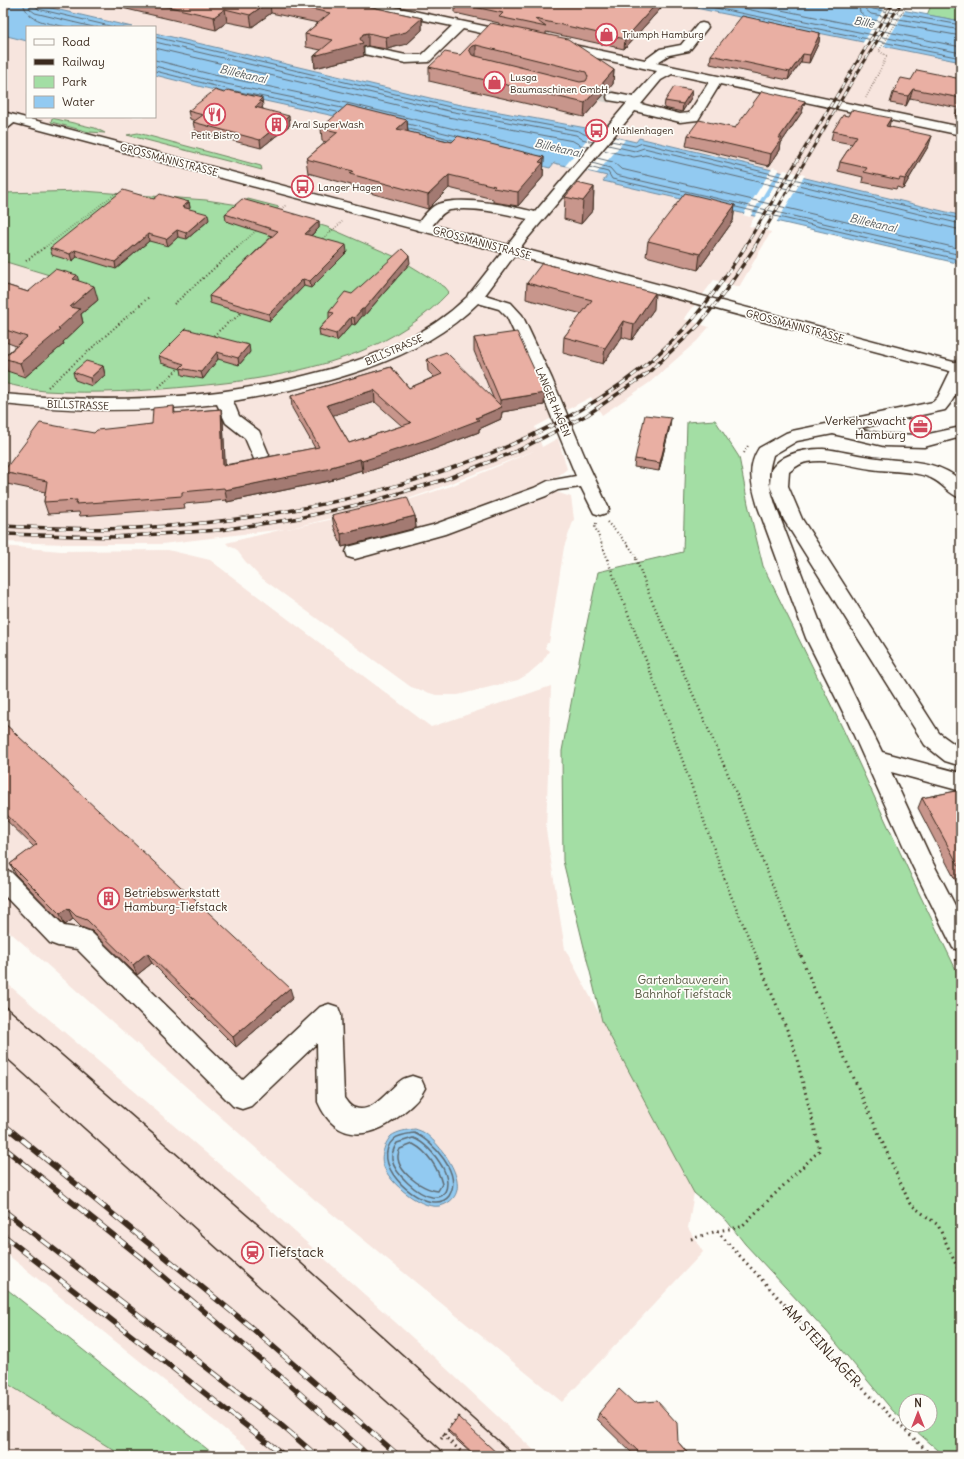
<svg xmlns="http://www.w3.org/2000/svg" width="964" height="1459" viewBox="0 0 964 1459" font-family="Delius,sans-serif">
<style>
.built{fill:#f7e5de;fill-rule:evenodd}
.green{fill:#a3dea4;stroke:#6f8461}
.water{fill:#92caf1;stroke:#6f8a9d}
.pier{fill:#fdfcf7}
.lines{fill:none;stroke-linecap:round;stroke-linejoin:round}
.shore-far1{stroke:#5e6a72;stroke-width:1}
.shore{stroke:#5e6a72;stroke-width:1.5}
.minor-tunnel{stroke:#d6d2cc;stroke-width:13;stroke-dasharray:13 6;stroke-linecap:butt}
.minor-casing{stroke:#3b2a1e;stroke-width:3}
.major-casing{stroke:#3b2a1e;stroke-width:3}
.path-far3{stroke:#3b2a1e;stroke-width:1.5;stroke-dasharray:0.5 2;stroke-linecap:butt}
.path-far2{stroke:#3b2a1e;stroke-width:2;stroke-dasharray:1 2.5;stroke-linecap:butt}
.path-far1{stroke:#3b2a1e;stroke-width:2.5;stroke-dasharray:1 3;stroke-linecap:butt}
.path{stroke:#3b2a1e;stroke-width:3;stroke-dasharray:1.5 4;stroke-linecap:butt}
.minor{fill:#fdfcf7;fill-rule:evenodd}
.major{fill:#fdfcf7;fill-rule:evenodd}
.tram{stroke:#3b2a1e;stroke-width:1.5}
.rail-far2-casing{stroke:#3b2a1e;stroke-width:3}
.rail-far1-casing{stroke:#3b2a1e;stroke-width:3.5}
.rail-casing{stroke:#3b2a1e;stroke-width:5.5}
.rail-far2{stroke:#fdfcf7;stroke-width:2;stroke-dasharray:5.5;stroke-linecap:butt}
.rail-far1{stroke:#fdfcf7;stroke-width:2.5;stroke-dasharray:7;stroke-linecap:butt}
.rail{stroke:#fdfcf7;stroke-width:4;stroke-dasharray:12;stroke-linecap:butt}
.wall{fill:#c8968c;stroke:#3b2a1e;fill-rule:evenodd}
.shaded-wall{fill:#a37a72;stroke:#3b2a1e}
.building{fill:#e9afa3;stroke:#3b2a1e;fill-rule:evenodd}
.labels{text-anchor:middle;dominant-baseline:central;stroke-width:3.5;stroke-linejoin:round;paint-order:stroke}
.far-poi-label{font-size:10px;fill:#3b2a1e;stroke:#fdfcf7;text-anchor:start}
.far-street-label{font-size:10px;fill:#3b2a1e;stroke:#fdfcf7}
.far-water-label{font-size:11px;font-style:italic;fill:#555a5d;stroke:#fdfcf7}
.poi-label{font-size:12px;fill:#3b2a1e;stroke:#fdfcf7;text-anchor:end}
.park-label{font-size:12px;fill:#555740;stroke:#fdfcf7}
.near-poi-label{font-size:14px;fill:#3b2a1e;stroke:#fdfcf7;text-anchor:start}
.near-street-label{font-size:14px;fill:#3b2a1e;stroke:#fdfcf7}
</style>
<rect width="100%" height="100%" fill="#fdfcf7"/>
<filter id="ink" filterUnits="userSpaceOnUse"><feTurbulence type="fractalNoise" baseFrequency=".025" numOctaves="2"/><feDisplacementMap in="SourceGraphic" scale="8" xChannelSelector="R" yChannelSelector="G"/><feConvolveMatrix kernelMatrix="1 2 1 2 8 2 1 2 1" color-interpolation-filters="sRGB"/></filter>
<g filter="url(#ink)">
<path class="built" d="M30,3H671L961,62V216L639,138L636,142L584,130L585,128L451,103L155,33V27H132Z
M3,35L27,41V117H155V75L210,89L348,119L550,168L554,163L607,176L604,181L755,216L749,226L771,232L739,287L714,280L684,319L709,327L697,341L649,383L602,415L591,397L535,427L542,447L558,438L567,469L558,476L551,478L556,492L571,497L574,519L564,547L549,643H547L545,648L549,651L542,662L528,674L518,680L458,695H436L411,687L260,577L245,561L236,549L229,546L226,543L284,529L162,544H66L3,542ZM536,450L451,486L402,502L343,517L287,529L402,501L428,492Z
M3,546L61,551L168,550L210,560L431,727L551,686L546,830L565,949L694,1193L688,1228L703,1252L562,1402L315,1200L3,926Z
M3,980L226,1170L434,1357L540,1456H258L3,1251Z
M3,1381L115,1451L127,1456H3Z"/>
<path class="green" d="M932,3H961V21L927,15Z
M52,118L95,128L105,133L89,132L51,122Z
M138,133L261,166L262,170L127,135Z
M83,191L206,200L239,205L248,199L279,207L274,211L327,227L398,258L445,287L449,292C425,318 392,339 359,352C307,372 251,381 196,386C146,391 95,394 45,391C31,390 17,386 3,383V365L89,287L3,261V193Z
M715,420L739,457L748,504L763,566L842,727L918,891L961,980V1456H945L909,1425H930V1401H906V1422L893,1411L827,1332L745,1244L727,1221L694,1193L602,1021L563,861L562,751L580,656L598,572L683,552L687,422Z
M3,1286L216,1456H127L115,1451L3,1381Z"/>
<path class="water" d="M3,3H30L132,27H27V41L3,35Z
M671,3H864L961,21V62Z
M155,33L451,103L586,128L584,130L636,142L639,138L955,214L961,216V264L603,181L607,176L554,163L550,168L348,119L210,89L155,75Z
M415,1129C418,1130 422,1131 426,1134C442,1146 477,1192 443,1205C424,1213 387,1182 383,1164C381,1157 383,1152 385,1146C386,1143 389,1138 391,1136C398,1131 407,1130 415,1129Z"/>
<path class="pier" d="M886,5L906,9L883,48L862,44Z
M593,132L625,140L597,173L565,166Z
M773,167L779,169L750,217L743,215Z
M784,170L805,175L776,223L754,218Z"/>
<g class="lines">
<path class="shore-far1" d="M23,3C28,23 50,23 67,27
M29,3L30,9L35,13L93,27
M34,3L38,9L114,27
M691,3L961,58
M717,3L961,53
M747,3L961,47
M858,3L860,12L868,19L961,36
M864,3L866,10L871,14L961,30
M869,3L870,7L873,9L961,25
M155,37L450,107L579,131L584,134L597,137
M155,42L449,111L576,135L582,139L593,142
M155,48L448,117L573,141L580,145L589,147
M155,60L214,75L351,104L545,151L556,148L582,155
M155,66L212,81L342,108
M155,71L227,89
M235,91L337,112
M408,124L457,136
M409,129L453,140
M611,141L635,146L642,143L961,219
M608,145L635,151L644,148L961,224
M603,150L634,157L645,155L961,230
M597,158L613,162L621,169L961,249
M592,163L610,168L616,175L961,255
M589,167L608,172L612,179L682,195
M736,207L961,260"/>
<path class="shore" d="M414,1133C433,1141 463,1174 449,1196C446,1200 441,1202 436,1202C413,1203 369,1162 394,1139C399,1135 408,1134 414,1133Z
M413,1138C426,1143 436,1156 443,1168C449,1180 450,1199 432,1197C418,1195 395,1174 392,1160C391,1154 394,1148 397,1143Z
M413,1144C428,1152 438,1168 442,1184L438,1191C422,1190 390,1168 400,1149Z"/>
<path class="minor-tunnel" d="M580,90L613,97"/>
<defs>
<path id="minor" d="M354,3H376L512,32L516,33L518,36L516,39L512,40L463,29L429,62L406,63L364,54L362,51L364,48L368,47L406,55H422L452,26L360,7L356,5Z
M702,23L706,24L708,27L689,51L669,55L656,63L961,127V135L720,84L698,120L680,122L635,111L526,240L485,295L511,303L522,315L552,379L587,462L609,509L606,513L600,515L594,513L581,487L558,490L546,496L445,534L355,559L348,557L346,552L348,547L433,525L534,488L548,481L576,476L536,379L507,317L499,309L478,303C417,364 316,387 233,401L239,416L259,431L269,455L266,459L260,461L254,459L245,438L226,423L217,404C144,412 77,412 3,404V394C111,404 218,400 323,371C376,356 427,336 467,297L469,293L471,292L528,219C506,214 474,206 450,210C436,213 434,234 418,230L416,227C420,220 427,211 434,206C456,194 511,206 535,212L627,103L608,100L607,97L608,94L613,93L633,97L657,71L555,49L553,46L555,43L559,42L645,60L660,49L681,45L698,24ZM672,74L709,82L689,113L680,114L641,104L661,80Z
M12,115L17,116L19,119L8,128L3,129V119Z
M961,361C961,383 960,392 945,410L856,429L884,434L924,435L961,427V437L924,447L884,446L833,434L797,441L773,455C766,479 769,484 776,507L826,638L882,752L961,773V791L891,772L933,863L961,917V951L953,948L912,865L847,720L806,638L758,507C752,486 746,468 759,448L786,433L792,431L933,402L938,397L953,366L955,362Z
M823,449C839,450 854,455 870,457C900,462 937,458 961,481V498C949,495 943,483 931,478C913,470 891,472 871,469C849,466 829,458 807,462C800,463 794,468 789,472L788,486L802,519L939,733L961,749V766L945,761L925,745L784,520L770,486L771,470C782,453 805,449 823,449Z
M3,869L11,872L64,926L83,929L91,932L242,1080L320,1007L329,1004L338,1007L341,1015L344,1098C347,1102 350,1107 355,1108C373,1115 390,1087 403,1079C405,1078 409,1077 412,1076L421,1079L425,1088C420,1098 414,1104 405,1111C375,1139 337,1146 318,1102L317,1043L251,1106L242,1109L233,1106L77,949L58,946L50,943L3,894Z"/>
<path id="major" d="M3,112L961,364V374L3,120Z"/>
</defs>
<use href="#minor" class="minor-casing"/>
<use href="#major" class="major-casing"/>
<path class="path-far3" d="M866,98L887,56L879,51L908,3
M277,212L286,205
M321,240L343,221
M44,248L116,193
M237,248L259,228"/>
<path class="path-far2" d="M26,261L45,247
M174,304L238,247
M232,321L243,311
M211,338L230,321
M48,387L149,297
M159,387L180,367
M744,453L749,444
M607,522C618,534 631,545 637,560
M596,523L595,527L608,560"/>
<path class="path-far1" d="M607,559L657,689L729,891L757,957
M636,559L649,594L734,788L801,957"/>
<path class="path" d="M801,956L815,991L910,1204L938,1225L958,1269
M956,959L961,969
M717,1231L854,1380L932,1456
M691,1239L717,1231L741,1227L820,1150L793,1044L756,956
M443,1435L466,1456
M441,1439L460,1414"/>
<use href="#minor" class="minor"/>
<use href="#major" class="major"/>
<path class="tram" d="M3,1004L270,1235L515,1456
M3,1055L447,1456"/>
<defs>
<path id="rail-far2" d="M744,248L893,3
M754,248L851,83L901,3"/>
<path id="rail-far1" d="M3,526C47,528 92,530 137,528C260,522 380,498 494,452C560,425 624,390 674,339C702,312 724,279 745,247
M3,534L113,537L220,530L294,519L370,502L446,479L519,450L587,415L648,373L699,325L724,293L755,247"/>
<path id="rail" d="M3,1124L253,1329L399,1456
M3,1147L142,1258L288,1383L369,1456
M3,1210L281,1425L317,1456
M3,1235L285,1456"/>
</defs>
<use href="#rail-far2" class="rail-far2-casing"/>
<use href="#rail-far1" class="rail-far1-casing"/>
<use href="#rail" class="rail-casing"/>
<use href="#rail-far2" class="rail-far2"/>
<use href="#rail-far1" class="rail-far1"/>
<use href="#rail" class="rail"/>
</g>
<path class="wall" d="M101,3H371V7L422,18V30L407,44L387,49L368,46L364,47V56L315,68L314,56L321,50L306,47L305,34L318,23L271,13L252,27L227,22L216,30Z
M455,3H661V8L624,49L546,32V34L614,70L613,84L584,117L429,81V67L460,55L499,25V23L455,13Z
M820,33L819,42L809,63L801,62L788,80L710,64L711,55Z
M961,79V118L955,116L958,108L910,98L906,106L890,103L893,93L911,80Z
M691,98L682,112L664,108L665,101Z
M805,101L802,112L781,143L780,150L769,166L686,146L688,135L735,128Z
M263,106L262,107L263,109L290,125L261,148L195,131L193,122L195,121L190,119L188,111Z
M407,120L408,132L452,142L544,157L543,177L518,206L493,202V199L449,188L428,209L352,188L351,185L308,173L306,159L326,142L322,141L321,128Z
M889,126L929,145L903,189L897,187L896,189L862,182L863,177L838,171L840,162L852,144L831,140L833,131Z
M594,187L593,210L581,224L564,219L565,197Z
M154,199L189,202L190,208L189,209L209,220L187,239L178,237L168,246L149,241L116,269L77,257L72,261L52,255L50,248Z
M735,205L733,221L698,270L646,256L648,241Z
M225,214L319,221V228L311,236L347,252L311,288L304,286L270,321L210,303L209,296L272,236L226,221Z
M410,263L364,316H362L355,325L352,324L337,341L320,336L319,329L329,318V312L352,294Z
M79,281L98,300L81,314L83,323L63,342L64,344L25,377L7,371L3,357L16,346L3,341V284L28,292Z
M527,283L654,309L632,340L622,337L603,364L563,353L564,337L582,314L526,299Z
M186,329L250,352L239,365L218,359L203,379L182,375L181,369L161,363L159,356Z
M474,338L545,393L544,405L502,412L501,419L479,429V432L429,451L363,473L362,470L332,479L333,480L227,502V500L184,504L185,508L80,516L79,512L48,514L44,502L45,492L7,484L3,473V472L94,433L152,424L174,406L175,413L221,409L223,421L225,465L315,448L292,408L291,396L391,367L409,388L434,377L428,371L427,359L494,400L474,351ZM375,402L402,426L349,443L333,415Z
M103,366L105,375L92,386L75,380L73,372Z
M671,418L670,426L659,471L634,467L635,459Z
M332,515L415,516L416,528L342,547L334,527Z
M3,722L293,998L236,1047L152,963L137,975L92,931L81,927L73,919L65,925L16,875L10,864L34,847L3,817Z
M961,790V891L918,808L922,798Z
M599,1413L678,1442L690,1456H635L597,1419Z
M448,1430L500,1456H474L448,1432Z"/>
<path class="shaded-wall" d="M267,3H270L271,13L252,27L250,15Z
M365,3H371V11L363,5Z
M657,3H661V8L624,49L625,39Z
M225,9L227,22L216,30L214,17Z
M422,18V30L407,44L387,49L386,37Z
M368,33V46L363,47L364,56L315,68L314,56L360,39L363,34Z
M820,33L819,42L809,63L810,55Z
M476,45V59L472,60L469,49L472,46Z
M803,54L801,62L788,80L790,72Z
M614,70L613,84L584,117L585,103Z
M913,89L910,98L906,106L908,96Z
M692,90L691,98L682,112L683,104Z
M262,98L263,106L262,107L263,110L255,107L259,101Z
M805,101L802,112L781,143L780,150L769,166L771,154L779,138Z
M289,116L290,125L261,148L260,140Z
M891,118L889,127L886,126Z
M407,120L408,133L397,129Z
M932,136L929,145L903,189L905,179Z
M544,157L543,177L518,206V192L539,162Z
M449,175V188L428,209V195Z
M594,187L593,210L581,224L583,201Z
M189,202L190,208L184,213L182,207Z
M735,205L733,221L698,270L700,254Z
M208,214L209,220L187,239L186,233Z
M319,221V228L305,241V234Z
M177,230L178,237L168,246L166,239Z
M148,234L149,241L116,269L115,262Z
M346,245L347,252L311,288L310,281Z
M75,250L77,257L72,261L70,254Z
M409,256L410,263L364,316V309Z
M77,275L81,289L73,279Z
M303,279L304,286L270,321L269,314Z
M94,286L98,300L81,314L83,323L63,342L64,344L25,377L20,363L58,329L70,307Z
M655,293L654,309L632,340L634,324Z
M362,309V316L355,325L354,318Z
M351,317L352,324L337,341L336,334Z
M623,321L622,337L603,364L605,348Z
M249,345L250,352L239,365L238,358Z
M217,352L218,359L203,379L201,372Z
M103,366L105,375L92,386L90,378Z
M374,390L375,402L328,417L327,405Z
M545,393L544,405L502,412L501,419L479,429V432L429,451L363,473L362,461L476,418L500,408V400Z
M221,409L223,421L226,478L223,466Z
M671,418L670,426L659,471L660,463Z
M3,420L5,426L3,429Z
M360,459L362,470L332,479L333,480L227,502L225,490L331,467Z
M415,516L416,528L342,547L341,534Z
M68,908L73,919L65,925L60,914Z
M147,953L152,963L137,975L133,965Z
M290,988L293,998L236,1047L233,1037Z"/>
<path class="building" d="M152,3H267L250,15L225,9L214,17Z
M283,3H365L363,5L422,18L406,32L386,37L368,33L363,34L360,39L363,43L314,56L333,40L305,34L330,13Z
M455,3H657L625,39L535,19L546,27L499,17L503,13Z
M742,16L820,33L810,55L803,54L790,72L711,55Z
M491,23L568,39L614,70L585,103L429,67L445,52L460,55ZM476,45L586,72L588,77L586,81L580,82L472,55L469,49L472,46Z
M917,70L961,79V98L913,89L908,96L893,93L901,78L911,80Z
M674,87L692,90L683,104L665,101Z
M215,90L224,93L228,90L262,98L259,101L262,102L255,107L289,116L260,140L193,122L203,115L188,111Z
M762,91L805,101L779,138H782L771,154L688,135L699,120L735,128Z
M961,101V107H958Z
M347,105L407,120L397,129L452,142L458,136L544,157L539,162L543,163L518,192L493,188L495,186L449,175L428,195L350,174L353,171L306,159L338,132L321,128Z
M851,110L891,118L886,126L932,136L905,179L900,178L899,180L864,172L867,168L840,162L857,136L833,131L843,115L848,116Z
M577,183L594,187L583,201L565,197Z
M123,190L154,199L160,194L189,202L182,207L208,214L186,233L177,230L166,239L148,234L115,262L75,250L70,254L50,248Z
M685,193L735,205L700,254L648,241Z
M242,199L319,221L305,234L346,245L310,281L303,279L269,314L209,296L278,231L225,214Z
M402,249L409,256L364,309H362L354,318L351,317L336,334L319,329L334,313L329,312L345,292L352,294Z
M542,263L655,293L634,324L623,321L605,348L564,337L592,300L527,283Z
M55,269L77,275L73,279L94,286L70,307L80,309L58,329L60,330L20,363L3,358L27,337L3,329V284L28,292Z
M186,329L249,345L238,358L217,352L201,372L180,368L184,364L159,356Z
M517,332L545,393L500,400L474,338Z
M446,352L502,407L476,418L479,420L429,439L362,461L360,459L331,467V468L225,490L224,488L182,492V496L76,504L77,500L44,502L47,481L3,472L40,423L94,433L97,430L152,424L153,408L174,406V413L221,409L223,466L319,447L291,396L391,367L409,388L442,374L427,359ZM374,390L411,423L349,443L327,405Z
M86,361L103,366L90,378L73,372Z
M645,415L671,418L660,463L635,459Z
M407,497L415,516L341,534L332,515Z
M3,722L290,988L233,1037L147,953L133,965L87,920L76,916L68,908L60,914L10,864L37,844L3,811Z
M961,790V870L922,798Z
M619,1389L634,1403L657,1401L677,1423L678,1442L690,1456H643L599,1413Z
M458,1417L500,1456H476L448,1430Z"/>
</g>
<defs>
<symbol id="shop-ring" viewBox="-11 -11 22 22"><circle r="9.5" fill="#fdfcf7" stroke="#d1495b" stroke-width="1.5"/><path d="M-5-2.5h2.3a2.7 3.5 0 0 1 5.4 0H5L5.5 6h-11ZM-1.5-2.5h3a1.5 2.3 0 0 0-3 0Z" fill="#d1495b"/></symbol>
<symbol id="restaurant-ring" viewBox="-11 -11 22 22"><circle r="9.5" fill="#fdfcf7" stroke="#d1495b" stroke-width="1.5"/><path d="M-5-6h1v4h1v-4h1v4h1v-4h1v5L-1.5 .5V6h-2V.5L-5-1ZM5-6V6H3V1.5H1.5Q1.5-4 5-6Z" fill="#d1495b"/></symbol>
<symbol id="building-ring" viewBox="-11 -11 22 22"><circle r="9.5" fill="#fdfcf7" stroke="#d1495b" stroke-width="1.5"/><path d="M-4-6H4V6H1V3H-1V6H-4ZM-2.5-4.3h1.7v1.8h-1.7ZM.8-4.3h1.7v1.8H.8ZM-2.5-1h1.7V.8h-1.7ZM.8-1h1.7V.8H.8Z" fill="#d1495b"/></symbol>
<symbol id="bus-ring" viewBox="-11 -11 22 22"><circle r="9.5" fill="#fdfcf7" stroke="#d1495b" stroke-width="1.5"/><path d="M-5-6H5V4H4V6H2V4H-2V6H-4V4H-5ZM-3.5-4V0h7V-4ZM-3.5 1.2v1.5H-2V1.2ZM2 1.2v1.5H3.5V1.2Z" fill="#d1495b"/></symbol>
<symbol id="office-ring" viewBox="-11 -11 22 22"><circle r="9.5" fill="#fdfcf7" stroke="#d1495b" stroke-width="1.5"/><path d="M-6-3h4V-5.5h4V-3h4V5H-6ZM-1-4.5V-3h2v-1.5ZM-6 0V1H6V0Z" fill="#d1495b"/></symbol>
<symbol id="station-ring" viewBox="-11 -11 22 22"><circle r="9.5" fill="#fdfcf7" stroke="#d1495b" stroke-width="1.5"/><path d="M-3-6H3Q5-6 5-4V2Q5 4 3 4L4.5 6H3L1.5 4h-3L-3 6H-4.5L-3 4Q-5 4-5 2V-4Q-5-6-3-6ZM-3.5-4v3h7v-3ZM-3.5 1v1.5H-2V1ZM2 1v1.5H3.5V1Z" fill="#d1495b"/></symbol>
</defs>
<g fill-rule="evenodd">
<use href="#shop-ring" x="594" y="22" width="25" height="25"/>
<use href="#shop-ring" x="482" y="70" width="25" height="25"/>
<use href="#restaurant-ring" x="202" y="102" width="25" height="25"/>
<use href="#building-ring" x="264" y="112" width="25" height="25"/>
<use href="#bus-ring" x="584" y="118" width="25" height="25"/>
<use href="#bus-ring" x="290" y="174" width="25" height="25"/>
<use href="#office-ring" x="908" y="414" width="25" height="25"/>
<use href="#building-ring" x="96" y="886" width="25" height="25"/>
<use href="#station-ring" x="240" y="1240" width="25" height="25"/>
</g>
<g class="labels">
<g class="far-poi-label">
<text x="622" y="34">Triumph Hamburg</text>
<text x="510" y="77">Lusga<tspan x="510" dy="12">Baumaschinen GmbH</tspan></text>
<text x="292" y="124">Aral SuperWash</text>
<text x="612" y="130">Mühlenhagen</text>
<text x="215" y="135" text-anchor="middle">Petit Bistro</text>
<text x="318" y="187">Langer Hagen</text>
</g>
<g class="far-street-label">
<text transform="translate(169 160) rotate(15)">GROSSMANNSTRASSE</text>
<text transform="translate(482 243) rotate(15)">GROSSMANNSTRASSE</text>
<text transform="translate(795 326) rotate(15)">GROSSMANNSTRASSE</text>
<text transform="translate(394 350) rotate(-24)">BILLSTRASSE</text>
<text transform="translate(553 402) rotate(67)">LANGER HAGEN</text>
<text transform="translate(78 405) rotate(2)">BILLSTRASSE</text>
</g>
<g class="far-water-label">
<text transform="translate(864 22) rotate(11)">Bille</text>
<text transform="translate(243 74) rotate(13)">Billekanal</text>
<text transform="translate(558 148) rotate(13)">Billekanal</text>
<text transform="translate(873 223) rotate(13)">Billekanal</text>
</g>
<g class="poi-label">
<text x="906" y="420">Verkehrswacht<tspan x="906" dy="14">Hamburg</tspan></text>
<text x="124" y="892" text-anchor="start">Betriebswerkstatt<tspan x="124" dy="14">Hamburg-Tiefstack</tspan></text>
</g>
<g class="park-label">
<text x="683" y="979">Gartenbauverein<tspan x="683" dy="14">Bahnhof Tiefstack</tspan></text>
</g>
<g class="near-poi-label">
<text x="268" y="1252">Tiefstack</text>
</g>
<g class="near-street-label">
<text transform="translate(822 1345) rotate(47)">AM STEINLAGER</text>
</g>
</g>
<rect width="964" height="1459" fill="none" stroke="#fdfcf7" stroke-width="16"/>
<rect x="8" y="8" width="948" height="1443" fill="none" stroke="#3b2a1e" stroke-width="1.5" filter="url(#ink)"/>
<rect x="26" y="26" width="130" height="92" fill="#fdfcf7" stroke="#afa8a0"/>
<rect x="34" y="39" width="20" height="6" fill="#fdfcf7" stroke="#afa8a0"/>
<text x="62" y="46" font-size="12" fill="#3b2a1e">Road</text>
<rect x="34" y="59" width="20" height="6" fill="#3b2a1e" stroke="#afa8a0"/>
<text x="62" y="66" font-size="12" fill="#3b2a1e">Railway</text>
<rect x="34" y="76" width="20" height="12" fill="#a3dea4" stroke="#afa8a0"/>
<text x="62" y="86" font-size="12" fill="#3b2a1e">Park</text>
<rect x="34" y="96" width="20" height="12" fill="#92caf1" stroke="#afa8a0"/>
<text x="62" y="106" font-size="12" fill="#3b2a1e">Water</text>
<g transform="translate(918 1413)"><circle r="19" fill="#fdfcf7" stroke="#afa8a0"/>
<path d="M0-3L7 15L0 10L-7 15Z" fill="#d1495b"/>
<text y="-6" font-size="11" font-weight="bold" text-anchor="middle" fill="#3b2a1e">N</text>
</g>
</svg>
